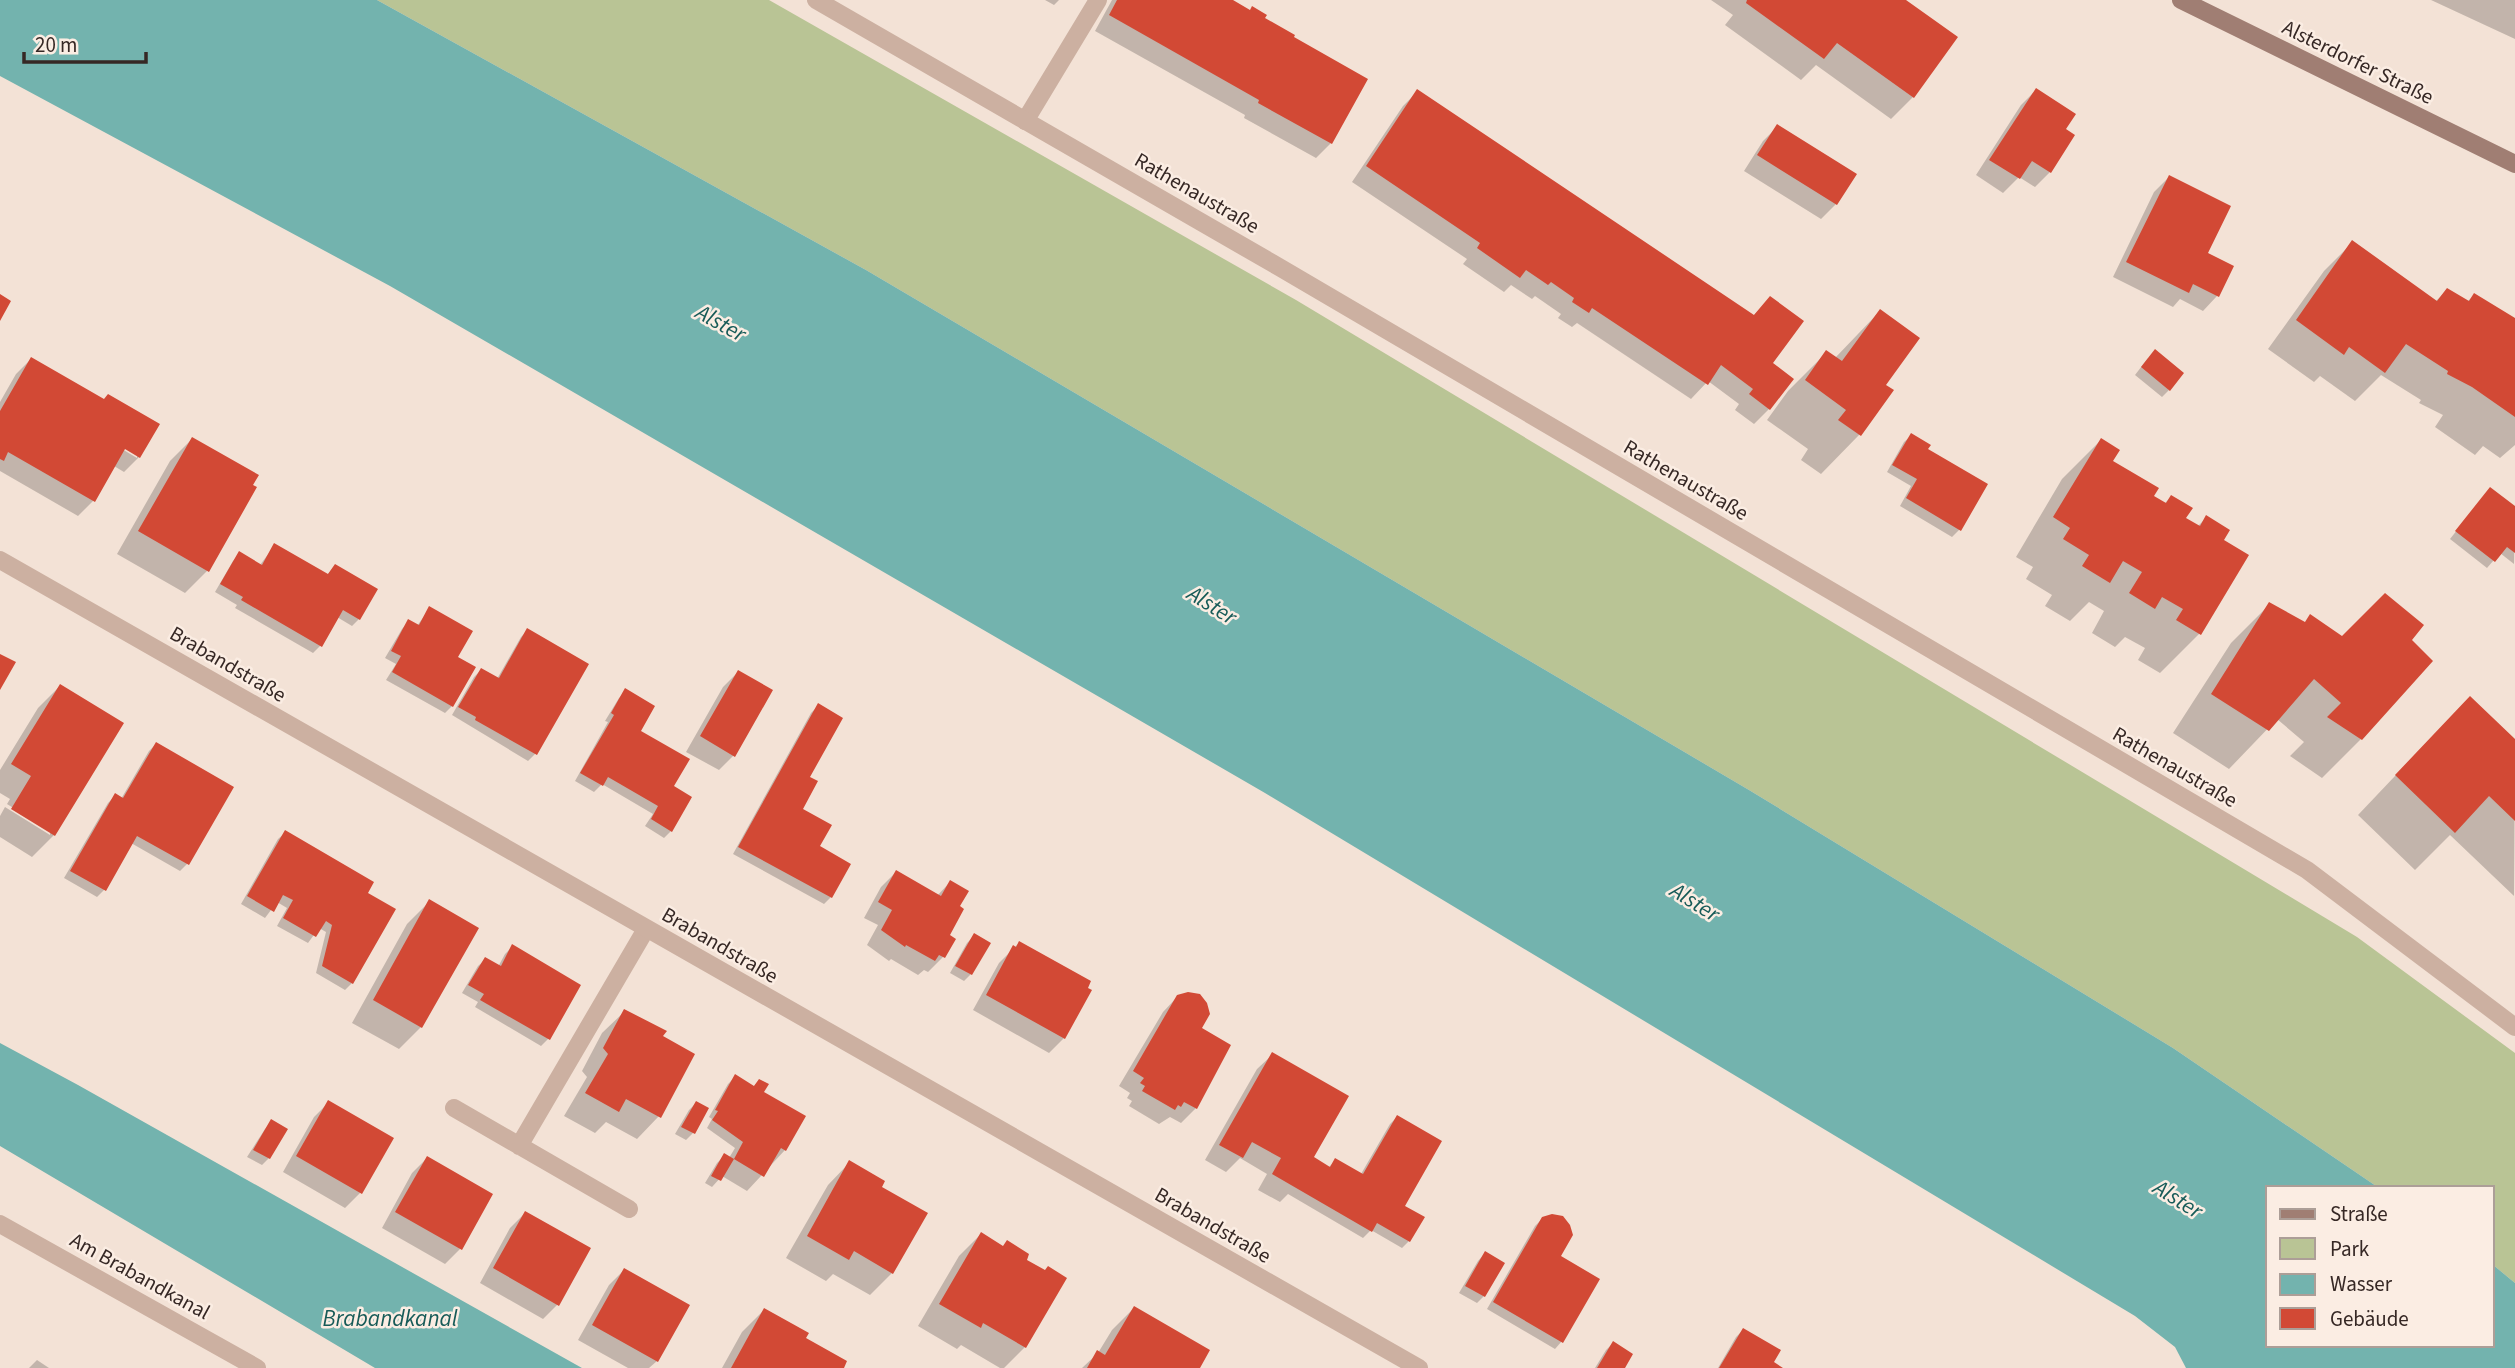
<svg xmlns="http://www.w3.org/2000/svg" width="2515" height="1368" viewBox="0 0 2515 1368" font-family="'Source Sans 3',sans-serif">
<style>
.green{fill:#b9c495}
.water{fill:#73b3ae}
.shadow{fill:#0003;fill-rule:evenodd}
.building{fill:#d24935}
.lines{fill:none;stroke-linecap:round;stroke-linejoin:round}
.lane{stroke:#ccb0a1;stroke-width:18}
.street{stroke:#ccb0a1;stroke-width:18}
.secondary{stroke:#a07e73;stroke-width:18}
.labels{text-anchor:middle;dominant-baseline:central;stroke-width:5;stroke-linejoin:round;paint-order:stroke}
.street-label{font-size:21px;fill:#362825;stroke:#fbede3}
.water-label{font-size:23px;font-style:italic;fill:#175b58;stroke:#fbede3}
</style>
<rect width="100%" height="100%" fill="#f3e2d6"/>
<path class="green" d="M377,0H769L1296,300L2357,937L2515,1053V1283L2492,1264V1188H2379L2173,1048L1749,790L866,270Z"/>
<path class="water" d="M0,0H377L866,270L1749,790L2173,1048L2379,1188H2268V1345H2492V1264L2515,1283V1368H2186L2175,1347L2135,1316L1265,793L390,286L0,76Z
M0,1043L78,1085L582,1368H375L0,1146Z"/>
<path class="shadow" d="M1045,0H1059L1054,5Z
M1112,0H1229L1263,19L1331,143L1316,158L1244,118L1245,115L1095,31Z
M1711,0H1903L1913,97L1891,119L1816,65L1801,80L1725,25L1733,15Z
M2431,0H2515V39Z
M2036,90L2064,130L2050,172L2035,187L2019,177L2003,193L1976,175L2021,105Z
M1418,91L1753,316L1770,298L1769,409L1754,424L1735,410L1739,404L1708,381L1691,399L1577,323L1572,327L1558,318L1561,314L1535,296L1532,299L1511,285L1504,292L1463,264L1467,259L1352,182L1403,106Z
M1778,126L1855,174L1836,204L1821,219L1744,171L1763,141Z
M2169,177L2206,254L2217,296L2203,311L2180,299L2173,307L2113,277L2154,192Z
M2353,242L2435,302L2447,290L2467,302L2474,295L2515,320V445L2500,458L2483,446L2475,455L2435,427L2443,415L2419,403L2421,400L2381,375L2355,401L2320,376L2314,382L2268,349L2324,271Z
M1880,311L1884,386L1859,435L1821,474L1801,460L1808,449L1767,420L1788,391L1827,352L1835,358Z
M2148,358L2169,390L2162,397L2135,375Z
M31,359L103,401L108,396L158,425L139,457L124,472L114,466L93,501L78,516L0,471V402L16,374ZM119,443L137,454V458L117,446Z
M1912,435L1926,450L1986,485L1959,530L1952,537L1900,506L1911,486L1887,472L1904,442Z
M192,439L207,571L185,593L117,554L170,461Z
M2101,440L2111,461L2151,497L2164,504L2171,497L2184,519L2197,527L2207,517L2221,540L2246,556L2199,634L2160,673L2138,660L2145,648L2125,637L2115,647L2092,633L2104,611L2089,602L2070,621L2045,606L2052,595L2026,579L2033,567L2016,557L2062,479Z
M2484,496L2515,509L2514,564L2500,553L2487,568L2450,539Z
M275,545L327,575L335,566L359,619L352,626L337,617L320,646L313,653L235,608L237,605L215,592L233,561L240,554L260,565Z
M2270,604L2304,623L2343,638L2409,640L2361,739L2322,778L2290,756L2304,742L2277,719L2229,769L2173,733L2231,643Z
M430,608L456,658L452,706L445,713L386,680L396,664L385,658L402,629L409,621L417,626Z
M528,630L587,664L535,754L528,761L452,715L474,677L481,670L497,679L521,637Z
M738,672L734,755L719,770L686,752L723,687Z
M60,686L54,835L32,857L0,837V816L5,807L50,835V831L7,804L10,799L0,793V770L38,708Z
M626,691L639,732L671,787V831L664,838L645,826L653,814L602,784L594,792L575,781L608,722L605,721L619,698Z
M819,705L801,810L818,847L831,897L824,904L733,854L811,713Z
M2432,737L2515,742L2514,896L2450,835L2415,870L2358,815Z
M156,744L231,787L187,864L180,871L131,843L104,890L97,897L64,878L108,803L115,796L121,799L149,751Z
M286,832L365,893L352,983L345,990L316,973L326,932L319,928L308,943L277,926L287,908L277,902L265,918L241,904L278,839Z
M896,872L937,896L950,882L947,936L943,957L928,972L924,970L918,975L891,959L889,961L867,945L878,925L864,918L881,887Z
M429,902L421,1027L399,1049L352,1023L407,924Z
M974,936L971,974L964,981L950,973L967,943Z
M1019,943L1064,1038L1049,1053L973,1010L999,963Z
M512,947L579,985L548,1039L541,1046L475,1007L478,1002L462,993L478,966L486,959L498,967L505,954Z
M1178,996L1199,1028L1196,1108L1181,1123L1170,1117L1159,1124L1129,1106L1132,1101L1127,1098L1130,1093L1119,1086L1163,1012Z
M625,1011L660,1036L659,1116L637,1139L606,1122L595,1133L564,1116L587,1077L582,1071L602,1033Z
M1272,1055L1312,1158L1328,1168L1336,1160L1361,1174L1390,1124L1397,1117L1402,1207L1409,1241L1402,1248L1371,1230L1363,1238L1288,1194L1280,1202L1258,1190L1267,1174L1240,1158L1226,1172L1205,1160L1257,1069Z
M735,1077L753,1087L759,1081L785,1150L747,1191L722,1176L712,1187L705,1183L717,1163L724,1156L729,1158L735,1148L707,1128L712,1119L709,1117L728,1084Z
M329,1102L360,1193L345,1208L283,1172L314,1117Z
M696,1103L693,1133L686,1140L675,1134L689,1110Z
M272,1122L269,1158L262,1165L247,1157L265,1129Z
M427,1158L460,1249L445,1264L382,1228L412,1173Z
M850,1162L879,1188L892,1273L870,1295L833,1274L826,1281L786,1258L828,1185Z
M525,1213L558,1304L543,1319L480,1283L510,1228Z
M1543,1218L1558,1257L1562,1341L1555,1349L1487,1309L1535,1226Z
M981,1234L1045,1272L1065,1278L1025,1347L1004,1368H1000L961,1345L957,1349L918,1326L959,1256Z
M1485,1253L1484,1296L1477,1303L1459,1293L1478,1261Z
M624,1270L657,1361L649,1368H628L578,1340L609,1285Z
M1134,1308L1198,1368H1082L1098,1353L1112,1330Z
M764,1310L842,1368H722L742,1332Z
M1743,1330L1771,1363L1779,1368H1718L1736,1337Z
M1613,1343L1623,1368H1595L1606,1350Z
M37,1360L49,1368H29Z"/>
<path class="building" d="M1117,0H1233L1250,10L1252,6L1267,15L1265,18L1295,35L1294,37L1368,79L1332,144L1258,103L1259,100L1109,15Z
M1747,0H1906L1958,37L1914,98L1837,43L1824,59L1746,3Z
M2036,88L2076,114L2066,129L2075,135L2051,173L2032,161L2020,179L1989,160Z
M1417,89L1754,315L1770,296L1804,321L1773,363L1794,379L1770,410L1749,394L1753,389L1721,365L1708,385L1592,308L1589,313L1572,302L1574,298L1551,282L1548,285L1526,270L1520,278L1477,248L1480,243L1366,166Z
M1777,124L1857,174L1837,205L1757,155Z
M2169,175L2231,206L2208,253L2234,266L2219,297L2193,284L2189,293L2126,262Z
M2352,240L2437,301L2447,288L2469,301L2474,293L2515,318V417L2472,387L2447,374L2448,371L2406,344L2385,373L2349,347L2344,355L2296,320Z
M0,294L11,301L0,321Z
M1880,309L1920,338L1886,385L1894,390L1861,436L1838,420L1846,410L1805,380L1826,350L1842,361Z
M2155,349L2184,373L2170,391L2141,367Z
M31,357L104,399L108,394L160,424L140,458L125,449L95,502L8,452L4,461L0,459V411Z
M1911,433L1931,445L1928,449L1988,484L1961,531L1906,498L1917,479L1892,465Z
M192,437L259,475L253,485L257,487L209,572L138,531Z
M2101,438L2120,450L2113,461L2159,488L2154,496L2166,503L2171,495L2193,508L2186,518L2200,526L2206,515L2230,530L2224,540L2249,555L2201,635L2176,620L2183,609L2162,597L2155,609L2129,593L2142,572L2123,561L2110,583L2082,566L2089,555L2063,539L2070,528L2053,517Z
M2490,487L2515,506V553L2507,547L2495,562L2455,531Z
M274,543L328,574L335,564L378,589L360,620L343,610L322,647L241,600L243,597L220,584L239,551L262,565Z
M2385,593L2424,625L2412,640L2433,661L2362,740L2327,717L2341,703L2314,679L2269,731L2211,694L2269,602L2305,622L2310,614L2342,636Z
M429,606L473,631L458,657L476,667L453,707L392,672L401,656L391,651L408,619L419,625Z
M527,628L589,664L537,755L475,720L476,717L458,707L481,668L499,678Z
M0,654L16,662L0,690Z
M738,670L773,690L735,757L700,736Z
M60,684L124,723L55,836L11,809L31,776L11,764Z
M625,688L655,706L641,731L690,759L674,786L692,797L672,832L651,819L658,806L608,777L603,786L580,773L614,715L611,713Z
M2470,696L2515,739V821L2489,796L2455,833L2395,775Z
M818,703L843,718L810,777L818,781L803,809L832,825L820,846L851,864L832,898L738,847Z
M156,742L234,787L189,865L137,836L106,891L70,871L115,793L123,798Z
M285,830L374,882L368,893L396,909L353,984L322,966L332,925L326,921L316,937L283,918L293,900L283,895L274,912L247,896Z
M896,870L941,896L950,880L969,891L960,906L964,909L950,935L956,939L945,958L939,955L935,961L906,945L905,947L881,930L892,910L878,902Z
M429,899L479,928L422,1028L373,1000Z
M974,933L991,943L972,975L955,966Z
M1019,941L1091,981L1088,988L1092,990L1065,1039L986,995L1013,945L1016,947Z
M512,944L581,985L550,1040L480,1000L484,994L468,985L485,957L501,966Z
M1188,992L1200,994L1207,1003L1210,1014L1202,1028L1231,1045L1197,1109L1184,1102L1181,1107L1178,1105L1175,1110L1142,1091L1145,1086L1140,1083L1144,1078L1133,1071L1177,995Z
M624,1009L667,1031L663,1036L695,1054L661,1118L626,1099L619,1112L585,1093L608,1054L603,1048Z
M1272,1052L1349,1096L1314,1157L1330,1167L1335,1158L1363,1174L1397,1115L1442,1141L1405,1206L1425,1217L1410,1242L1377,1223L1372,1232L1272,1174L1281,1158L1252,1142L1243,1158L1219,1145Z
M735,1074L754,1086L759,1079L769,1084L764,1092L806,1116L786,1151L781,1148L764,1177L734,1159L743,1142L712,1120L718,1111L715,1110Z
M328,1100L394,1138L362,1194L296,1156Z
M696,1101L709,1108L695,1134L681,1127Z
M271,1119L288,1129L270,1159L253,1150Z
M724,1153L734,1159L721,1181L711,1176Z
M427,1156L493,1194L462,1250L395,1212Z
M849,1160L885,1181L882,1187L928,1213L893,1274L854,1251L849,1260L807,1236Z
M525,1211L591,1248L559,1306L493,1268Z
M1552,1214L1563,1216L1570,1225L1573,1235L1561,1256L1600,1279L1563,1343L1493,1302L1542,1217Z
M981,1232L1003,1246L1007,1240L1029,1254L1027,1260L1045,1270L1048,1266L1067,1278L1026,1348L983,1323L981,1328L939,1304Z
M1485,1251L1505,1263L1485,1297L1465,1286Z
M624,1268L690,1305L658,1362L592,1325Z
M1134,1306L1210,1350L1200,1368H1087L1097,1350L1105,1355Z
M764,1308L809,1333L806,1338L847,1361L844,1368H731Z
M1743,1328L1781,1350L1774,1362L1783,1368H1719Z
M1613,1341L1633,1354L1625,1368H1597Z"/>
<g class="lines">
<path class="lane" d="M1025,121L1098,0
M454,1108L629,1209
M519,1146L646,929"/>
<path class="street" d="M816,0L1279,267L2307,870L2515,1027
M0,560L1419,1368
M0,1224L257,1368"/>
<path class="secondary" d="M2181,0L2515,164"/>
</g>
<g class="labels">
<g class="street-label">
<text transform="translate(2358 62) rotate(26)">Alsterdorfer Straße</text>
<text transform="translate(1197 193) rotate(30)">Rathenaustraße</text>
<text transform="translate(1686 480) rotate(30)">Rathenaustraße</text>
<text transform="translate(228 664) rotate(30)">Brabandstraße</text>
<text transform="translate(2175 767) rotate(30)">Rathenaustraße</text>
<text transform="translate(720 945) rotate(30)">Brabandstraße</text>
<text transform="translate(1213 1225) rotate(30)">Brabandstraße</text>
<text transform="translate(140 1276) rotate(29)">Am Brabandkanal</text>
</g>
<g class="water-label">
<text transform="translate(721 323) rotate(29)">Alster</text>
<text transform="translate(1212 605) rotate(32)">Alster</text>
<text transform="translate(1695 902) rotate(32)">Alster</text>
<text transform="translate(2178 1199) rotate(32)">Alster</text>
<text x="390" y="1318">Brabandkanal</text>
</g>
</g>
<rect x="2266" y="1186" width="228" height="161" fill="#fbede3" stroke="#ac9e97" stroke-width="2"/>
<rect x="2280" y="1209" width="35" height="10" fill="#a07e73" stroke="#ac9e97" stroke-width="2"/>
<text x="2330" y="1221" font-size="21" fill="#362825">Straße</text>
<rect x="2280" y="1238" width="35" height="21" fill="#b9c495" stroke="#ac9e97" stroke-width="2"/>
<text x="2330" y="1256" font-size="21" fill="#362825">Park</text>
<rect x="2280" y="1274" width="35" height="21" fill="#73b3ae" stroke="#ac9e97" stroke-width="2"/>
<text x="2330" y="1291" font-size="21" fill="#362825">Wasser</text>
<rect x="2280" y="1308" width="35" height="21" fill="#d24935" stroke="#ac9e97" stroke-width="2"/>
<text x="2330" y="1326" font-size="21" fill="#362825">Gebäude</text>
<path d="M24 52v10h122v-10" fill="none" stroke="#362825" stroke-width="3.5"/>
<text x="35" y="52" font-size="21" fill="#362825" stroke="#fbede3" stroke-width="5" paint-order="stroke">20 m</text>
</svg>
